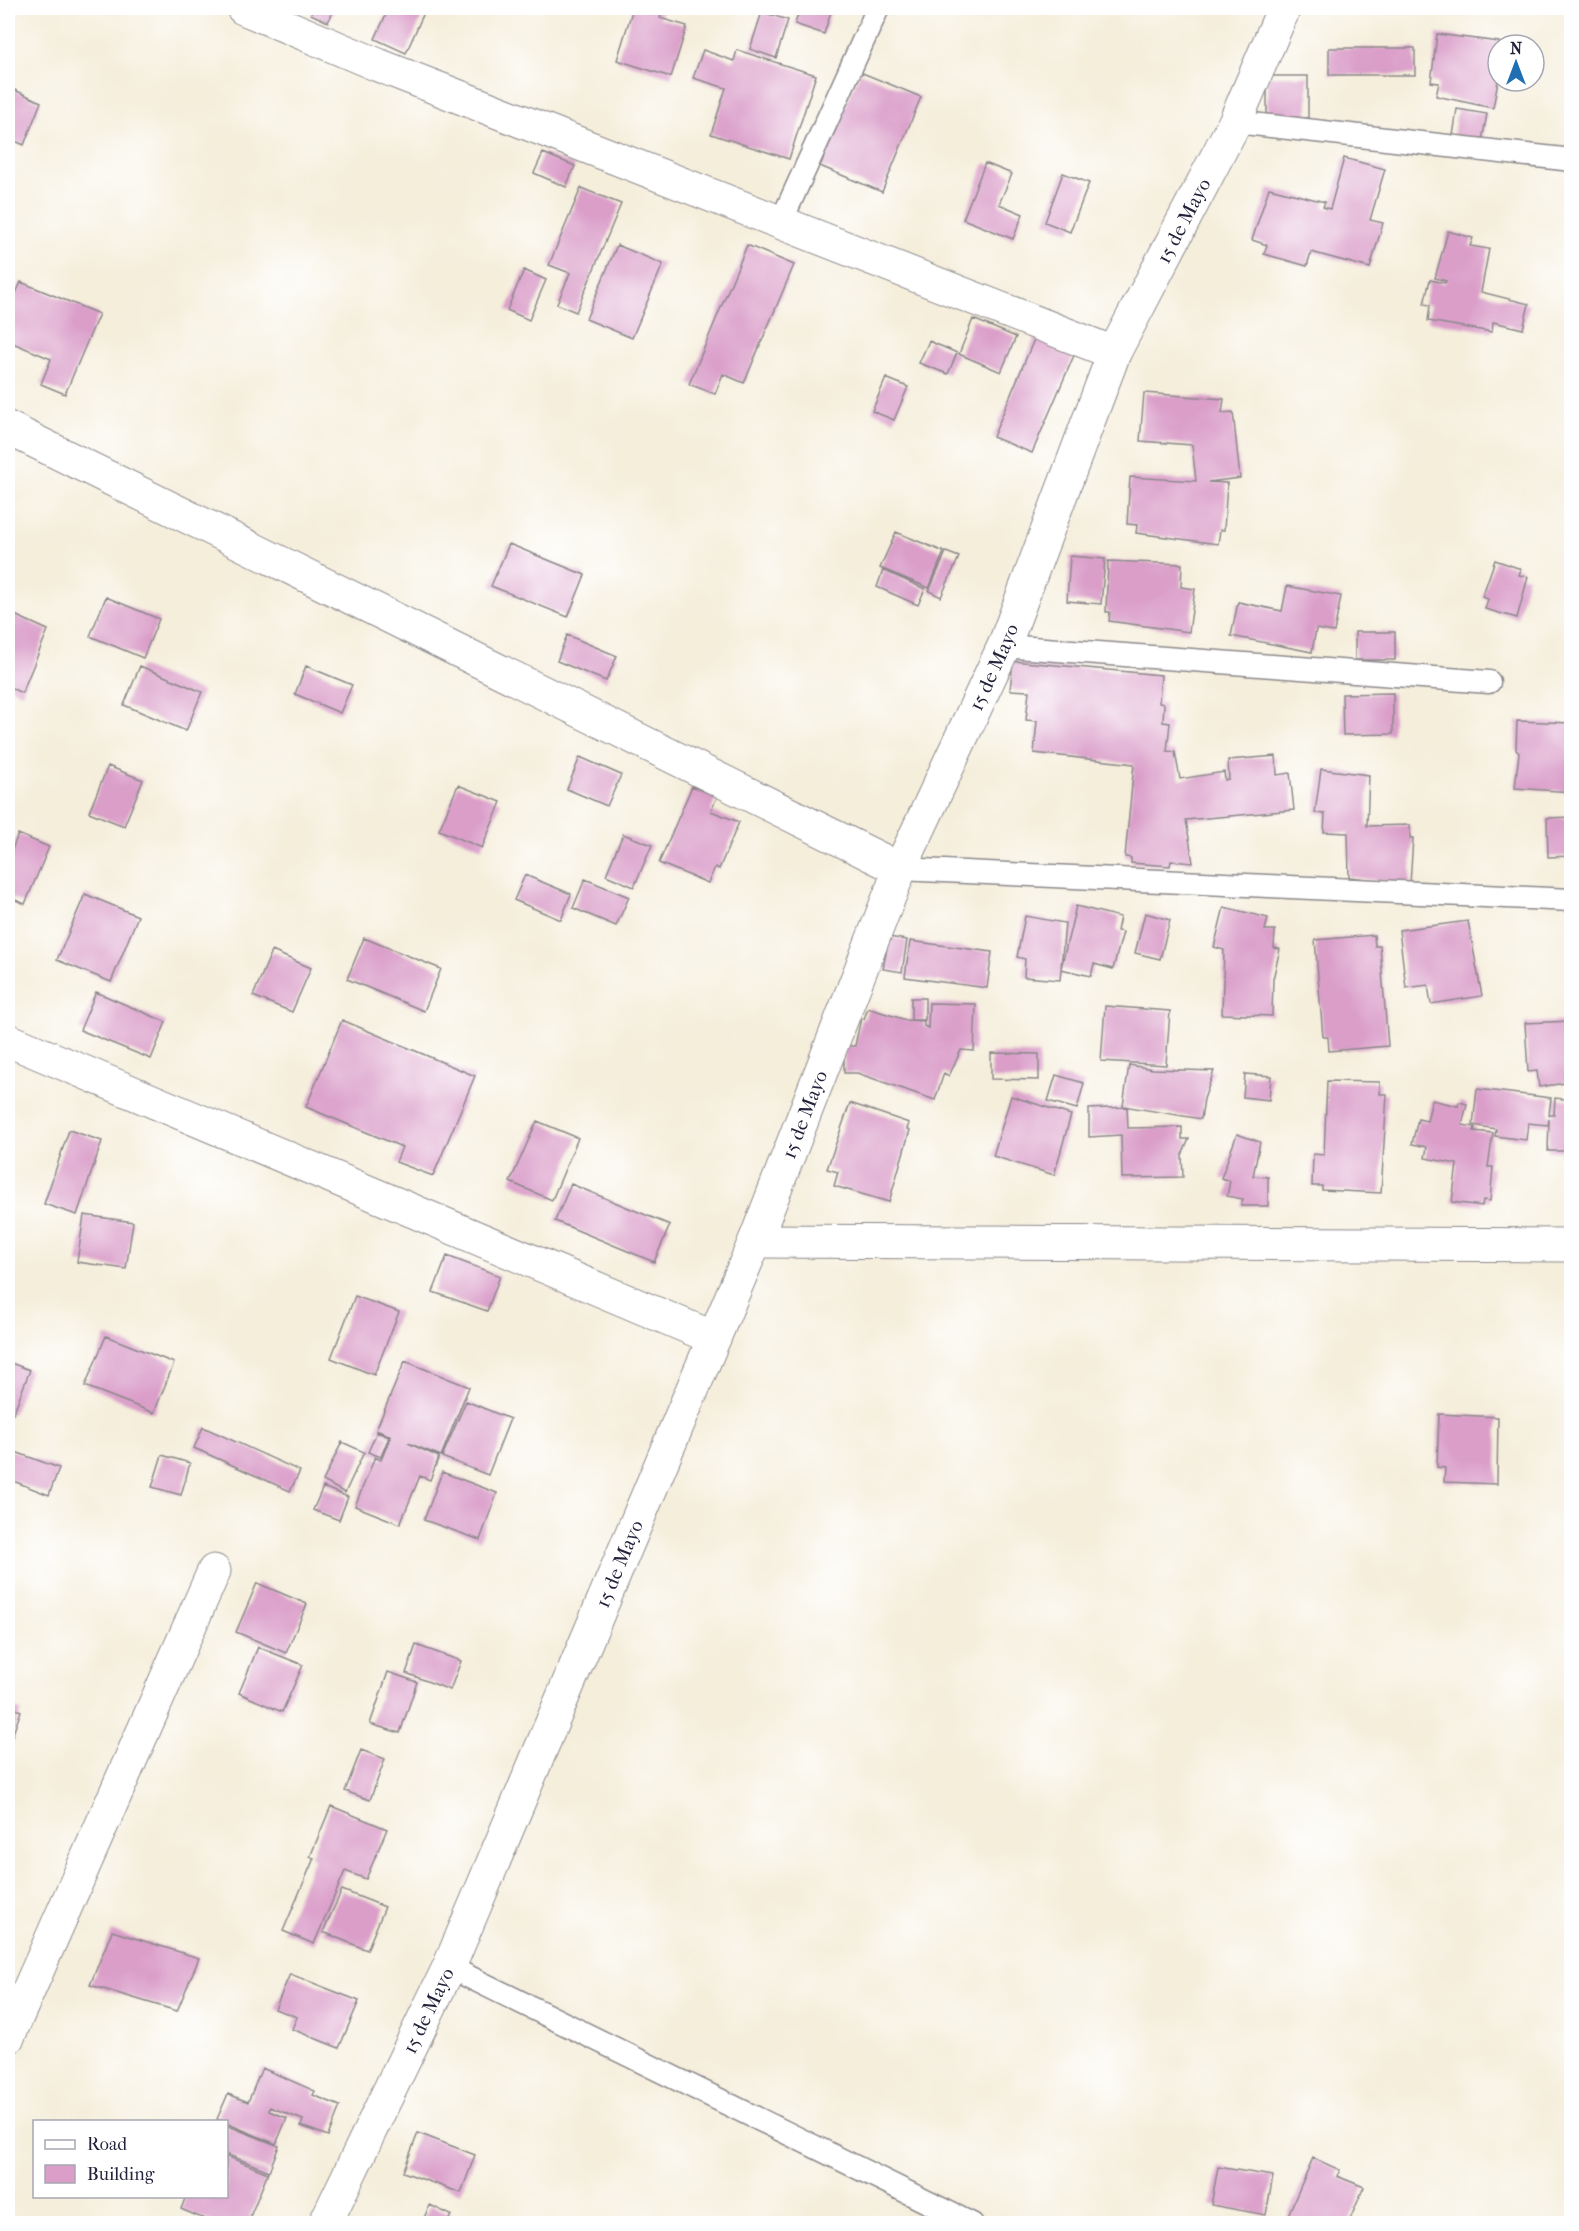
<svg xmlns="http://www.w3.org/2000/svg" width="1579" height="2231" viewBox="0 0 1579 2231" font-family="'IM FELL French Canon',serif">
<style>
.building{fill:#da9ec9}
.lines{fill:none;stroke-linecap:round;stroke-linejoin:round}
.service-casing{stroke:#8c888b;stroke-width:25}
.minor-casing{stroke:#8c888b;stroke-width:35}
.service{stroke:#fff;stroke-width:22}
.minor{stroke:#fff;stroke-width:33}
.labels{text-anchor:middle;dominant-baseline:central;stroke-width:4.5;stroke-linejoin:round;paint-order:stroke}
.street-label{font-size:20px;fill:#22223b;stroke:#fff}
</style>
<rect width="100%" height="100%" fill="#fff"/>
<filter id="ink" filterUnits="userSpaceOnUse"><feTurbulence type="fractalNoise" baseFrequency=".0167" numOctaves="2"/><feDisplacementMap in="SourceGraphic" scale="12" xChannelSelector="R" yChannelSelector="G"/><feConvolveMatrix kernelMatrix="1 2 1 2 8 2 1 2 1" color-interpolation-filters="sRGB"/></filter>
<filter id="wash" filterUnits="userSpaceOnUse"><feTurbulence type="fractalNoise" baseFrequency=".008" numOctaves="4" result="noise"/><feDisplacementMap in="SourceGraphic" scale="24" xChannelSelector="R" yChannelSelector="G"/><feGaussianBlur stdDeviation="1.35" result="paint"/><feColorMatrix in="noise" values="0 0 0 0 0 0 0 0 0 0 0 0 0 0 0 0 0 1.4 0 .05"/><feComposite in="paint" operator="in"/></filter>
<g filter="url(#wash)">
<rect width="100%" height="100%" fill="#f5eedb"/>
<g id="blocks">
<path class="building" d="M313,8H335L328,22L311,14Z
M389,8H426L406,53L375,39Z
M633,8H663L660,18L687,26L671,77L617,60Z
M800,8H832L824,34L795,24Z
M762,12L788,20L776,58L750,49Z
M1437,34L1499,42L1498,81L1493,108L1436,96L1439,83L1431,82Z
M1329,48H1415V75H1329Z
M703,50L734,61L737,50L816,75L789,159L711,134L726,88L693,78Z
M860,72L921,97L882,192L820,166Z
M1267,76H1308V118H1267Z
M8,87L41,102L24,145L8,138Z
M1457,109L1487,114L1482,141L1453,136Z
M543,153L575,166L566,187L534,173Z
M1344,158L1385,169L1370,220L1383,223L1370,268L1311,252L1307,266L1264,254L1267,245L1252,240L1269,188L1325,202L1323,207L1330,209Z
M985,163L1012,174L999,204L1023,214L1013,239L963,219Z
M1063,173L1089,183L1070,232L1045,222Z
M581,188L621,204L576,312L557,304L570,273L549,265Z
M1448,231L1473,238L1470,246L1489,249L1481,292L1529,304L1523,329L1493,322L1492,332L1428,321L1430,305L1424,304L1430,280L1445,283L1446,281L1435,278Z
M617,245L663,264L632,338L586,319Z
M747,245L794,265L744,383L723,374L715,394L689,384Z
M524,270L546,280L529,320L507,310Z
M21,282L99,314L65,394L41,384L51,359L8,341V289L16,293Z
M973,319L1016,337L1001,372L959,354Z
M1035,337L1075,353L1032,453L993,437Z
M929,341L957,353L948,374L919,363Z
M886,378L908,387L894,420L872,411Z
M1144,393L1224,399L1222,413L1233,412L1240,478L1208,482L1227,483L1224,530H1220L1218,544L1136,533L1137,525L1127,524L1130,477L1196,481L1192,445L1140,441Z
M896,532L944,552L929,588L880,568Z
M509,544L585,575L568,617L491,586Z
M946,552L959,557L941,597L929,591Z
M1070,556L1105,559L1101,604L1067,601Z
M1495,560L1521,569L1519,575L1528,577L1517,618L1485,609L1488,599L1482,597Z
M1108,561L1182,564L1181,587L1195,589L1189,632L1109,621L1110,612H1106Z
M883,570L925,589L918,605L877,587Z
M1287,586L1341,596L1334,632L1316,629L1312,652L1231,636L1238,602L1282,611Z
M106,597L159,619L143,658L90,636Z
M8,612L48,630L22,693L8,687Z
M1355,632H1395V660H1355Z
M567,635L617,656L606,681L557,661Z
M1013,661L1161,675L1159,703L1164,704L1163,722L1170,723L1167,751L1175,752L1180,779L1224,772L1225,780L1229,779L1228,760L1276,756L1277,775L1290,773L1294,810L1186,820L1193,863L1171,861L1170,866L1131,863V858L1125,857L1134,764L1034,753L1037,721L1026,720L1029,691L1010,690Z
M140,666L202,692L186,731L124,705Z
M306,666L352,685L340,713L295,694Z
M1393,693V734L1343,735L1342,694Z
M1517,721L1572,723V792L1515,788L1519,753L1516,750Z
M580,757L621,775L607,806L567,789Z
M108,766L143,780L124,826L89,812Z
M1321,769L1369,775L1367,826L1410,825V838H1413L1410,884L1349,877L1348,833L1324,832L1325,814L1315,813Z
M458,785L501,802L482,848L439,830Z
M692,786L717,797L711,811L739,822L719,869L715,867L708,883L659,863Z
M1572,817V856L1548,857L1547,818Z
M18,834L49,847L25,904L8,897V860Z
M623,834L652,845L634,887L606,875Z
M525,875L571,894L561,920L514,900Z
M585,879L629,897L616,926L573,908Z
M85,894L138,916L111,982L57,960Z
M1076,906L1120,917L1117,931L1123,932L1113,969L1094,964L1091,976L1061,969L1060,980L1024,977L1025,959L1017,957L1025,916L1065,923L1061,968Z
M1224,907L1268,918L1265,930H1275L1274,948L1280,949L1273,979L1272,1016L1222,1014L1224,950L1214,947Z
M1145,913L1170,920L1160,959L1135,953Z
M1468,921L1482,996L1431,1004L1428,985L1406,988L1399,930Z
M1374,935L1375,946H1380L1388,1046L1329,1051L1328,1037H1323L1315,940Z
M889,937L907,940L902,972L883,969Z
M364,938L441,969L424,1011L347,979Z
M910,941L992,952L987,988L905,977Z
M272,951L311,968L292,1012L253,996Z
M96,992L166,1022L151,1059L80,1030Z
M911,998H925V1020H911Z
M929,1003L976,1004L974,1051L961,1050L949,1076L944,1073L935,1100L857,1073H844V1046H855L861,1018L864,1019L868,1008L906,1020L924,1021V1026L928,1028Z
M1105,1006L1170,1011L1166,1065L1101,1061Z
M342,1020L475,1076L433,1176L396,1162L402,1147L306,1107Z
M1572,1021V1082L1539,1087L1537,1071L1528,1072L1525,1023Z
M991,1053L1039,1054V1080L991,1079Z
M1129,1065L1153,1069L1214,1071L1204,1099L1201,1119L1123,1106Z
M1245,1074L1271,1076L1269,1100L1243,1097Z
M1056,1075L1084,1083L1077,1109L1048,1101Z
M1327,1081L1380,1082V1094H1387L1381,1193L1322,1190V1186H1312L1313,1154L1324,1155Z
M1477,1089L1551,1098L1549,1115H1554L1555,1098L1572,1100V1151H1548L1549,1119L1548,1125L1528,1123L1526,1140L1495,1136L1496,1129L1473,1125Z
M1011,1096L1071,1115L1054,1175L993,1156Z
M1432,1100L1458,1106L1459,1102L1467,1104L1462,1125L1475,1127L1474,1131L1493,1133L1488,1167H1493L1490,1201L1483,1200L1482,1206L1452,1202L1457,1164L1425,1158L1427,1147L1412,1144L1418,1119L1427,1121Z
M850,1103L909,1123L907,1129L910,1130L889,1202L834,1186L838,1172L827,1169Z
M1127,1107L1128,1128L1182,1127V1139H1189L1182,1155L1183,1177L1122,1178L1121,1135L1089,1137V1109Z
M537,1121L578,1138L552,1200L510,1182Z
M69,1130L102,1141L77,1215L44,1204Z
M1237,1134L1260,1142L1253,1176L1268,1177V1206H1241L1243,1199L1227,1196L1230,1181L1221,1178Z
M571,1184L670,1225L654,1262L555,1221Z
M84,1215L133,1222L126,1269L77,1262Z
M447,1256L500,1276L487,1311L433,1292Z
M355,1296L399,1312L374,1375L331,1358Z
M106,1336L174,1363L154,1413L85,1386Z
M405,1361L469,1387L441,1456L408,1443L439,1457L430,1480L420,1476L400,1524L355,1506L375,1457L381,1460L391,1436L376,1430Z
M8,1362L30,1370L13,1414L8,1412Z
M466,1401L510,1419L488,1475L442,1457Z
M1439,1414L1498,1417L1497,1484L1444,1482L1445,1468L1437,1467Z
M203,1427L300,1471L290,1491L194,1448Z
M377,1432L389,1437L381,1457L368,1452Z
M342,1442L364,1452L345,1493L323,1481Z
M10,1450L59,1468L49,1495L8,1479Z
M162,1455L190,1463L181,1495L152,1487Z
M442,1472L497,1493L480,1540L424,1520Z
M323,1487L348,1497L339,1520L313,1510Z
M257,1583L307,1604L286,1653L236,1632Z
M416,1645L461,1661L450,1690L406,1673Z
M258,1647L303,1665L282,1712L239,1693Z
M388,1672L417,1682L400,1733L370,1724Z
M8,1706L21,1711L8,1748Z
M361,1750L385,1759L370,1800L345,1791Z
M331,1806L387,1829L366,1879L345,1871L314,1944L283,1931L314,1858L310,1857Z
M342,1890L385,1907L367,1950L323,1932Z
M112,1931L199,1958L177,2011L90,1985Z
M290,1974L359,2001L339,2048L292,2029L297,2017L275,2009Z
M262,2068L315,2091L313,2095L340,2106L328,2136L301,2126L303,2120L270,2107L269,2111L287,2118L276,2144L217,2119L228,2094L248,2102Z
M226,2125L279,2146L269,2171L226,2154Z
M418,2133L475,2155L461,2193L403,2172Z
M226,2156L268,2173L247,2224H216L181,2209L186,2196H226Z
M1313,2158L1340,2170L1337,2176L1364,2187L1348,2224H1284Z
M1218,2167L1273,2176L1266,2215L1211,2205Z
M430,2205L451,2215L447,2224H421Z"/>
</g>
</g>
<g filter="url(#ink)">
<use href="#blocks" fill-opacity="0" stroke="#8c888b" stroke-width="1.5"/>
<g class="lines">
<defs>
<path id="service" d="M1235,122L1572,160
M781,222L878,8
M1004,646L1489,682
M900,869L1572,900
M449,1967L972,2224"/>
<g id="minor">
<path d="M243,8L378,65L1114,353"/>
<path d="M8,428L900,869"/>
<path d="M8,1040L714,1338"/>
<path d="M755,1241L1572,1245"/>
<path d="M8,2037L214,1571"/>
<path id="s1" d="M325,2224L449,1967L755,1241L900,869L1004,646L1114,353L1235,122L1284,8"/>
</g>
</defs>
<use href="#service" class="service-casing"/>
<use href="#minor" class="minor-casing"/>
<use href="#service" class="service"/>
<use href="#minor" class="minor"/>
</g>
</g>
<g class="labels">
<g class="street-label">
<text stroke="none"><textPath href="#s1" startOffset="2181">15 de Mayo</textPath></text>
<text stroke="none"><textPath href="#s1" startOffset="1695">15 de Mayo</textPath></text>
<text stroke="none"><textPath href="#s1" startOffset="1209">15 de Mayo</textPath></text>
<text stroke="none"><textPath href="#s1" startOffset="723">15 de Mayo</textPath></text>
<text stroke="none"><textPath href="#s1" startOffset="237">15 de Mayo</textPath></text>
</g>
</g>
<rect width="1579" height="2231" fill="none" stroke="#fff" stroke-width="30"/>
<rect x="33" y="2120" width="195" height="78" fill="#ffffff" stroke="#a7a7b1" stroke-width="1.5"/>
<rect x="45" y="2140" width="30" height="9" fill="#ffffff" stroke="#a7a7b1" stroke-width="1.5"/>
<text x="87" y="2150" font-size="18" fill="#22223b">Road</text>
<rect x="45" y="2165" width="30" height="18" fill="#da9ec9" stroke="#a7a7b1" stroke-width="1.5"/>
<text x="87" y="2180" font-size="18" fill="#22223b">Building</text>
<g transform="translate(1516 63)"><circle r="28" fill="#ffffff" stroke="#a7a7b1" stroke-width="1.5"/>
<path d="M0-4.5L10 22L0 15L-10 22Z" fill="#1f6fb2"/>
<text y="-9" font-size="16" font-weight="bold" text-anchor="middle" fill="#22223b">N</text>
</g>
</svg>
